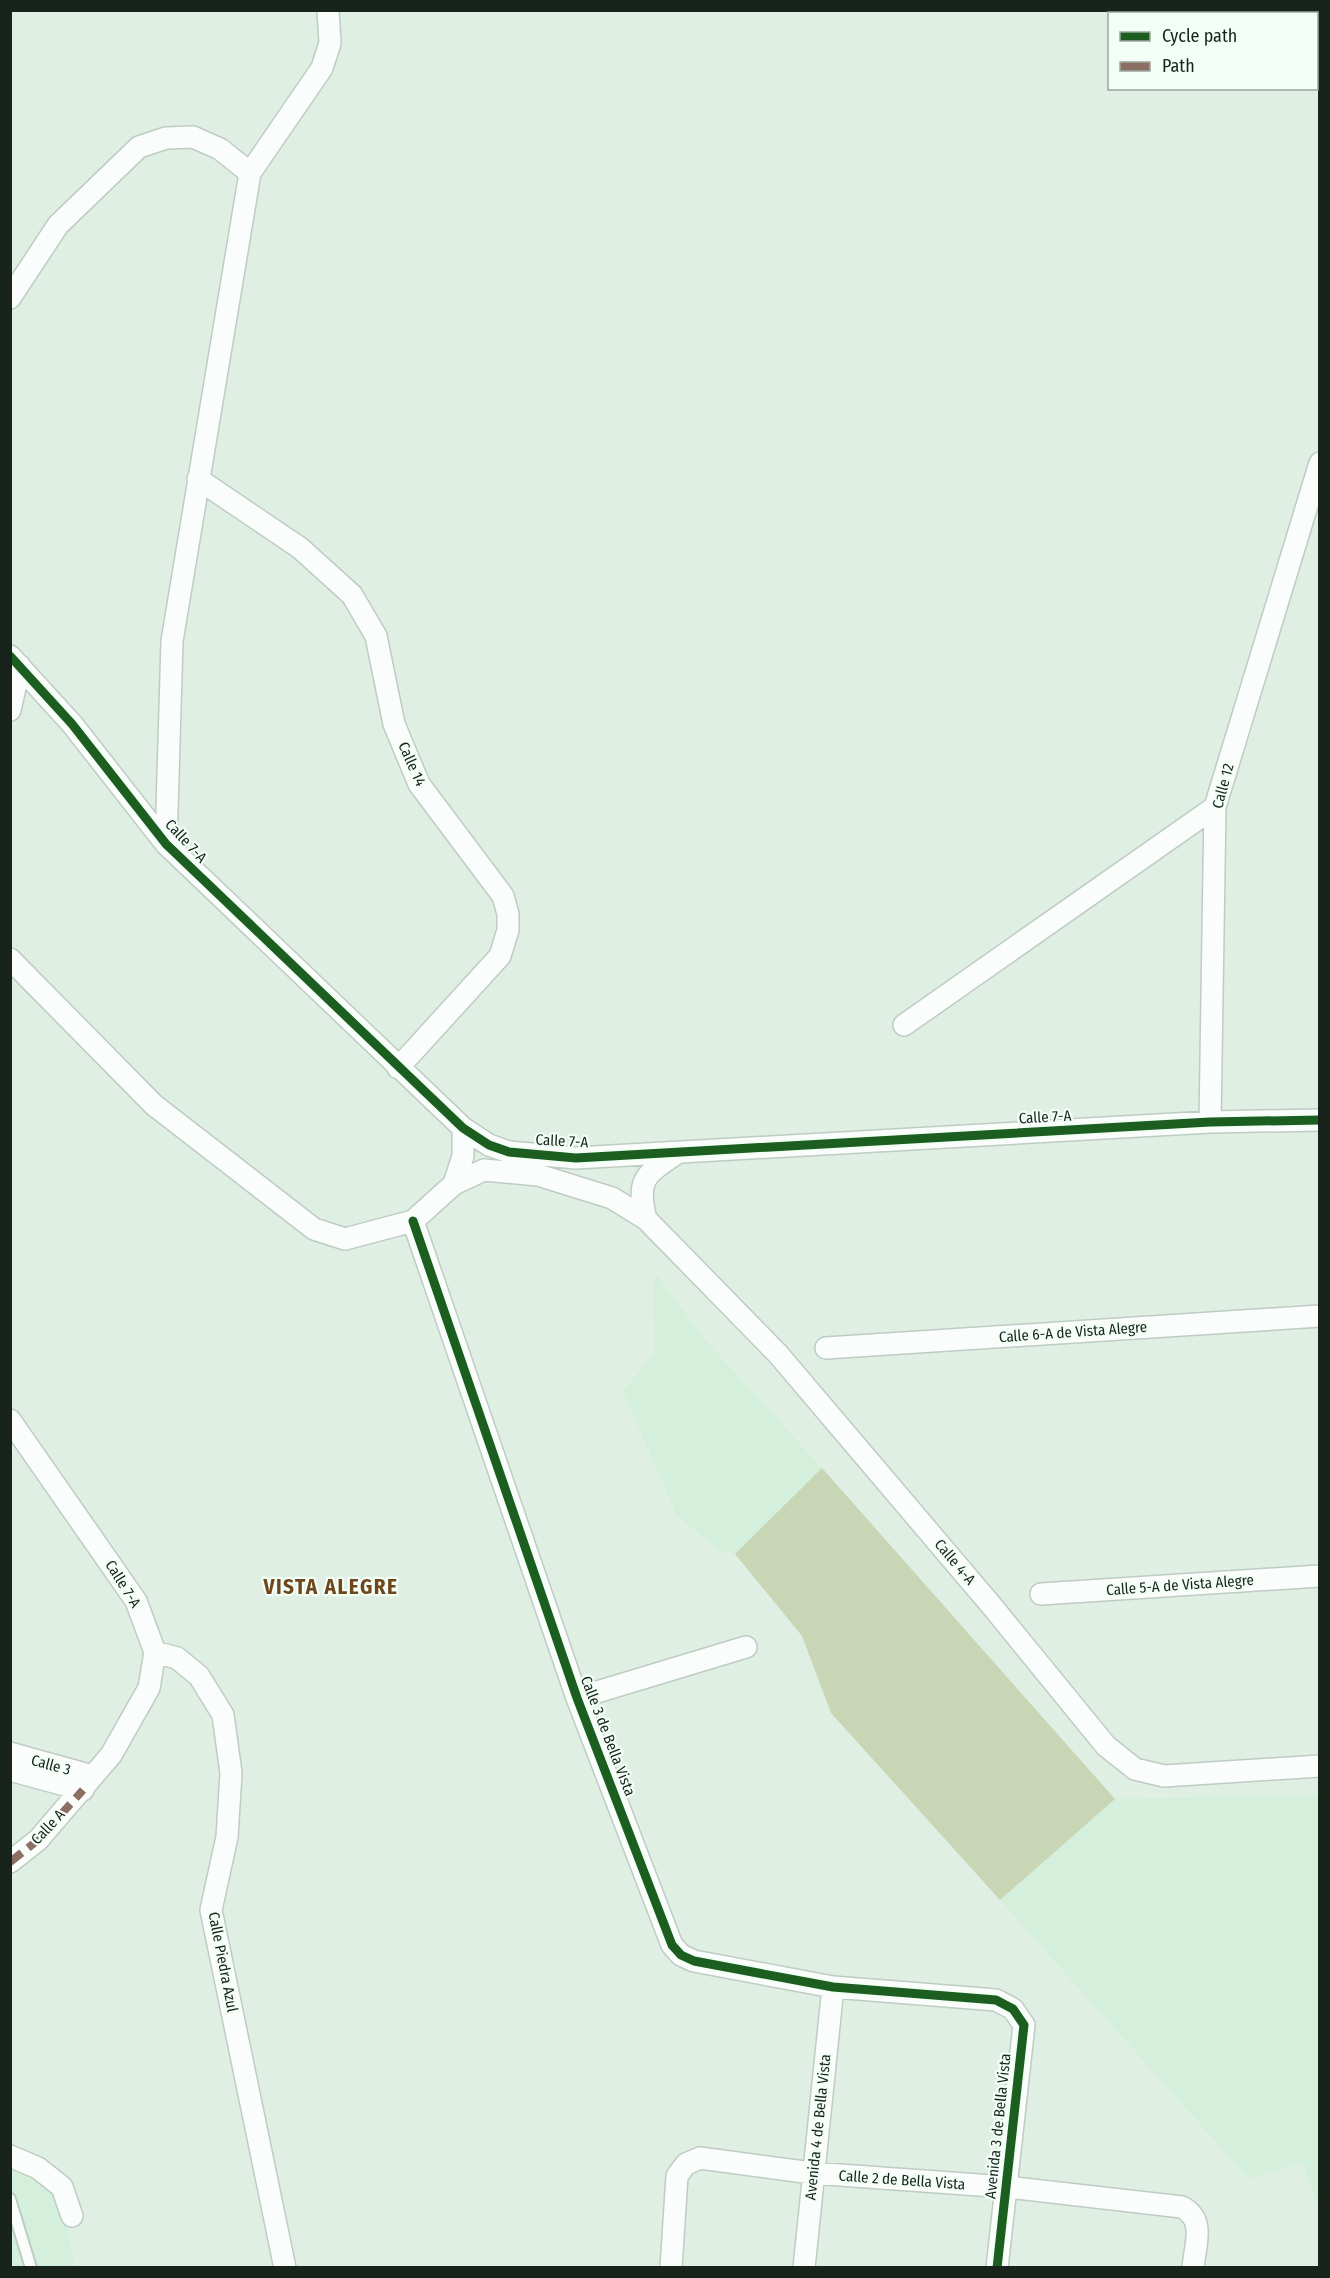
<svg xmlns="http://www.w3.org/2000/svg" width="1330" height="2278" viewBox="0 0 1330 2278" font-family="'Fira Sans Condensed',sans-serif">
<style>
.built{fill:#d4f0dc}
.green{fill:#c8d6b5}
.lines{fill:none;stroke-linecap:round;stroke-linejoin:round}
.lane-casing{stroke:#beccc3;stroke-width:14}
.street-casing{stroke:#beccc3;stroke-width:24}
.lane{stroke:#fafdfb;stroke-width:10}
.street{stroke:#fafdfb;stroke-width:21}
.quiet{stroke:#8d6e63;stroke-width:8;stroke-dasharray:15 8;stroke-linecap:butt}
.cycleway-casing{stroke:#f2fef6;stroke-width:13}
.cycleway{stroke:#1b5e20;stroke-width:9}
.labels{text-anchor:middle;dominant-baseline:central;stroke-width:4.5;stroke-linejoin:round;paint-order:stroke}
.street-label{font-size:15px;fill:#18231c;stroke:#f2fef6}
.district-label{font-size:21px;font-weight:bold;letter-spacing:1.5px;fill:#6f461b;stroke:#f2fef6}
</style>
<rect width="100%" height="100%" fill="#dfefe4"/>
<path class="built" d="M656,1274L706,1341L822,1468L735,1554L719,1550L677,1516L623,1391L655,1353L653,1285Z
M1319,1795V2213L1303,2162L1249,2179L1000,1900L1115,1799Z
M10,2162L59,2195L75,2267L11,2268Z"/>
<path class="green" d="M822,1468L1115,1799L1000,1900L831,1713L802,1636L735,1554Z"/>
<g class="lines">
<defs>
<path id="lane" d="M10,2199L31,2268"/>
<path id="street" d="M250,173L322,68L330,43L328,10
M10,298L58,225L139,147L166,138L193,137L220,149L250,173L172,641L166,844
M198,479L300,548L352,595L376,636L394,724L419,784L503,896L508,914V930L500,956L398,1068
M10,656L72,724L166,844L463,1128L489,1145L509,1152L576,1158L1210,1122L1320,1120
M10,710L20,666
M10,959L154,1105L314,1229L345,1239L413,1221L454,1184L463,1156V1128
M904,1025L1215,807
M1210,1122L1215,807L1320,463
M454,1184L484,1170L538,1175L612,1198L646,1219L778,1354L991,1605L1106,1746L1135,1769L1164,1776L1320,1766
M646,1219C636,1179 645,1175 677,1153
M413,1221L577,1698L672,1945L681,1955L694,1961L833,1987L996,2000L1013,2009L1024,2025L997,2268
M826,1348L1320,1316
M10,1420L136,1601L155,1652L149,1688L111,1755L38,1840L10,1862
M1041,1594L1320,1576
M155,1652L177,1658L199,1676L223,1715L231,1773L227,1837L211,1910L285,2268
M577,1698L746,1647
M10,1753L93,1776
M10,1770L83,1790
M10,2156L38,2168L62,2187L72,2216
M671,2268L677,2176L686,2164L700,2158L812,2173L1007,2187L1182,2207C1206,2220 1195,2244 1193,2268
M804,2268L833,1987"/>
</defs>
<use href="#lane" class="lane-casing"/>
<use href="#street" class="street-casing"/>
<use href="#lane" class="lane"/>
<use href="#street" class="street"/>
<path class="quiet" d="M10,1862L38,1840L83,1790"/>
<defs>
<path id="cycleway" d="M10,656L72,724L166,844L463,1128L489,1145L509,1152L576,1158L1210,1122L1320,1120
M413,1221L577,1698L672,1945L681,1955L694,1961L833,1987L996,2000L1013,2009L1024,2025L997,2268"/>
</defs>
<use href="#cycleway" class="cycleway-casing"/>
<use href="#cycleway" class="cycleway"/>
</g>
<g class="labels">
<g class="street-label">
<text transform="translate(412 764) rotate(66)">Calle 14</text>
<text transform="translate(1223 786) rotate(-75)">Calle 12</text>
<text transform="translate(186 841) rotate(47)">Calle 7-A</text>
<text transform="translate(1045 1117) rotate(-3)">Calle 7-A</text>
<text transform="translate(562 1141) rotate(3)">Calle 7-A</text>
<text transform="translate(1073 1332) rotate(-4)">Calle 6-A de Vista Alegre</text>
<text transform="translate(955 1562) rotate(50)">Calle 4-A</text>
<text transform="translate(123 1584) rotate(58)">Calle 7-A</text>
<text transform="translate(1180 1585) rotate(-4)">Calle 5-A de Vista Alegre</text>
<text transform="translate(608 1736) rotate(69)">Calle 3 de Bella Vista</text>
<text transform="translate(51 1765) rotate(15)">Calle 3</text>
<text transform="translate(48 1827) rotate(-47)">Calle A</text>
<text transform="translate(223 1962) rotate(79)">Calle Piedra Azul</text>
<text transform="translate(998 2126) rotate(-84)">Avenida 3 de Bella Vista</text>
<text transform="translate(818 2127) rotate(-84)">Avenida 4 de Bella Vista</text>
<text transform="translate(902 2180) rotate(4)">Calle 2 de Bella Vista</text>
</g>
<g class="district-label">
<text x="331" y="1587">VISTA ALEGRE</text>
</g>
</g>
<rect width="1330" height="2278" fill="none" stroke="#18231c" stroke-width="24"/>
<rect x="1108" y="12" width="210" height="78" fill="#f2fef6" stroke="#9ba69f" stroke-width="1.5"/>
<rect x="1120" y="32" width="30" height="9" fill="#1b5e20" stroke="#9ba69f" stroke-width="1.5"/>
<text x="1162" y="42" font-size="18" fill="#18231c">Cycle path</text>
<rect x="1120" y="62" width="30" height="9" fill="#8d6e63" stroke="#9ba69f" stroke-width="1.5"/>
<text x="1162" y="72" font-size="18" fill="#18231c">Path</text>
</svg>
